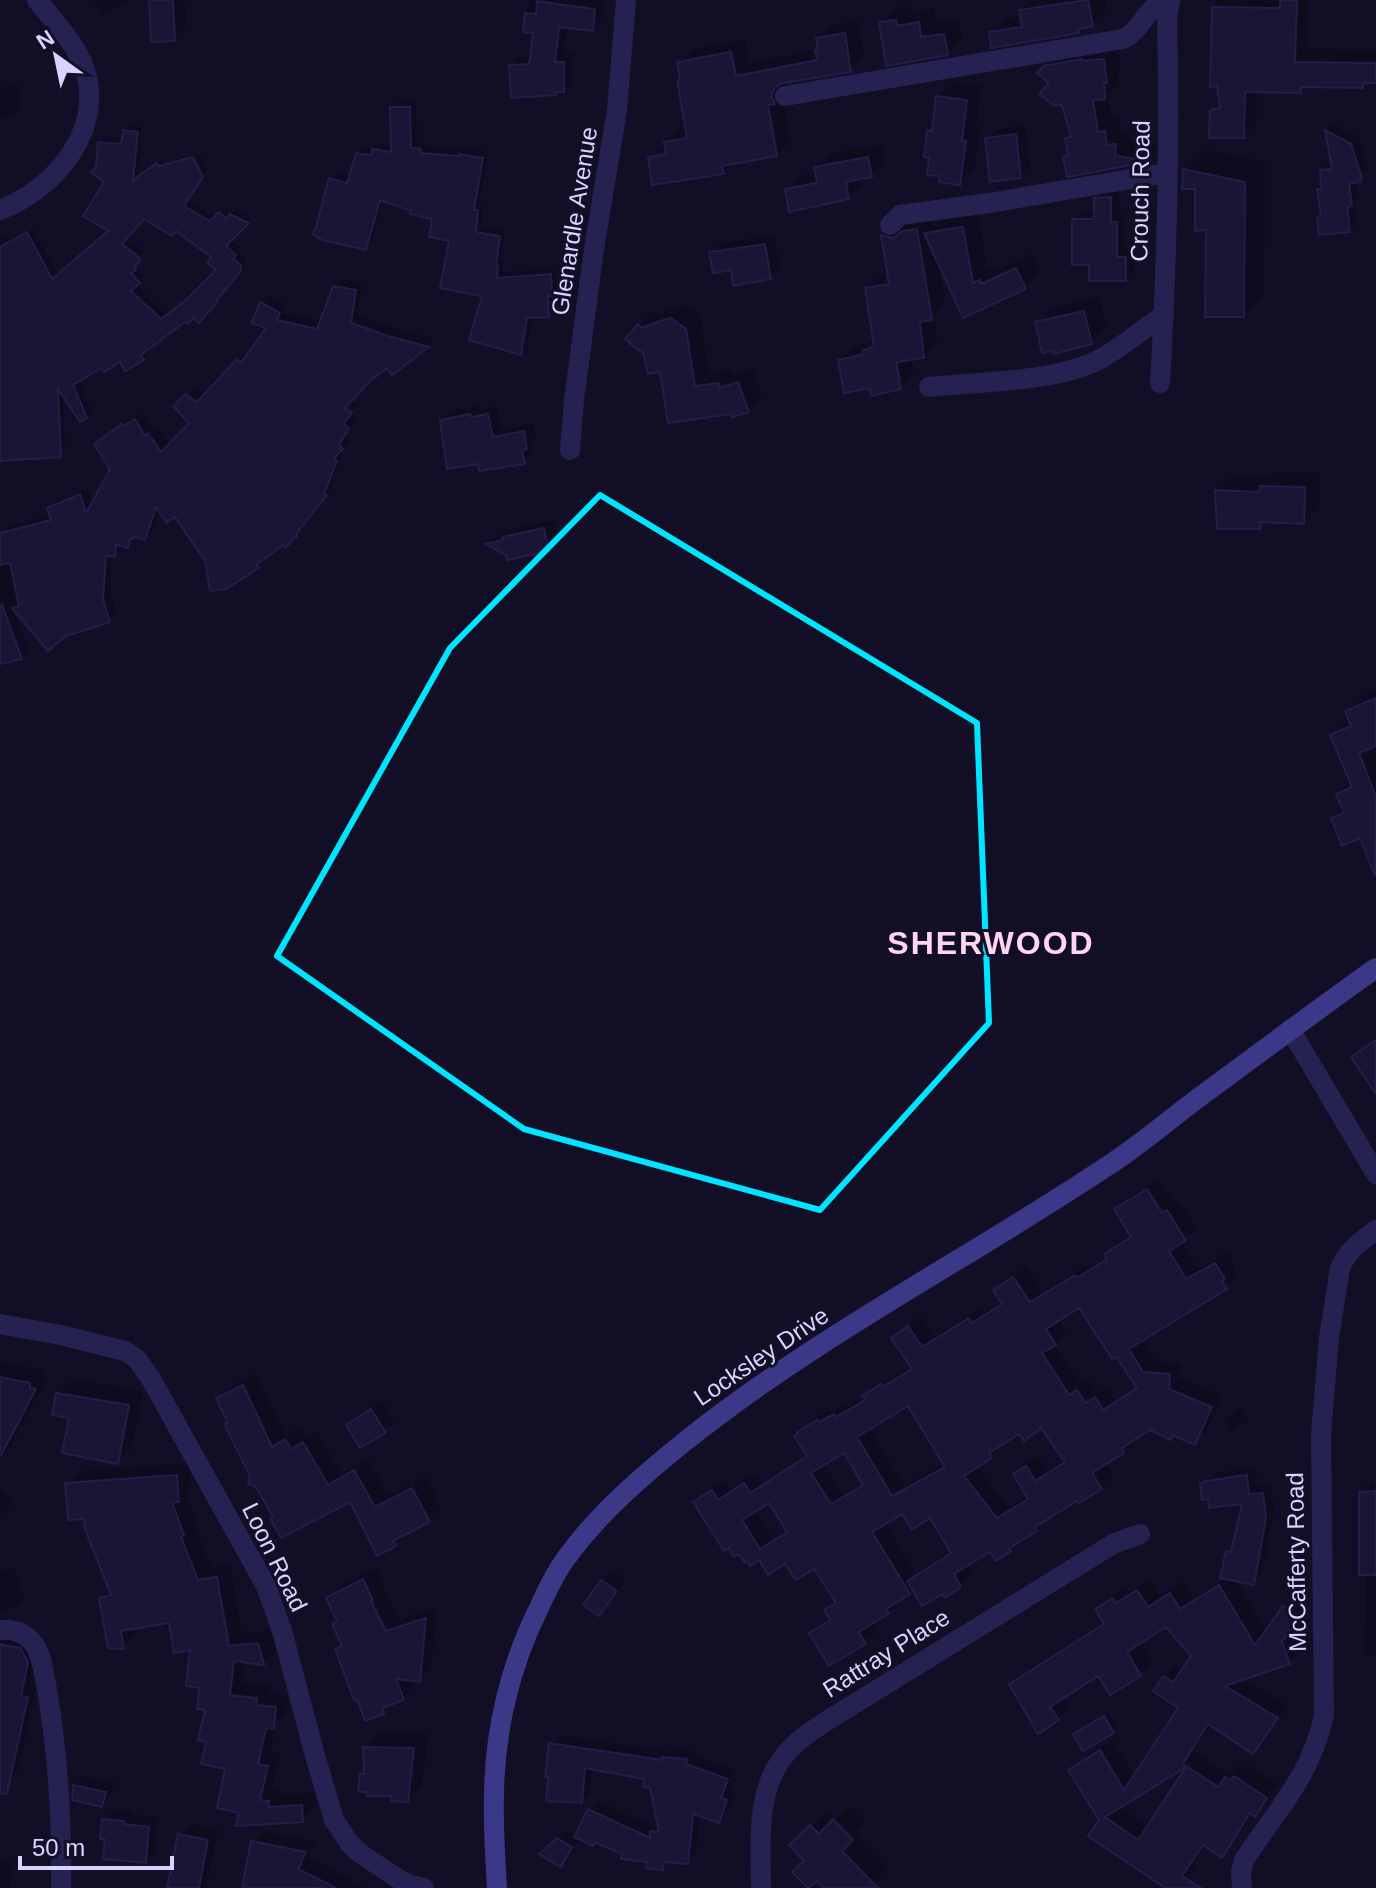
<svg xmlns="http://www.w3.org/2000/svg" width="1376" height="1888" viewBox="0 0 1376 1888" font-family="Helvetica,sans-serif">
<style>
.shadow{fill:#0007;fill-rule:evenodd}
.building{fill:#241b47;stroke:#3b2d73;stroke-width:2;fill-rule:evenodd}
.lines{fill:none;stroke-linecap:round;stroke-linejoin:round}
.street{stroke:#3d3a85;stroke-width:20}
.secondary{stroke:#6f6bff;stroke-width:20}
.marked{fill:none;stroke:#00e5ff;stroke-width:6;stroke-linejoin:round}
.labels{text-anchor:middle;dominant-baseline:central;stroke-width:6;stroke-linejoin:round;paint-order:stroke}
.street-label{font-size:24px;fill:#d9d4ff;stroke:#130f26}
.district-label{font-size:32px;font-weight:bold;letter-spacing:2px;fill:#ffd6f0;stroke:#130f26}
</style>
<rect width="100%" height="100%" fill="#130f26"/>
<path class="shadow" d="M93,0H129L103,15Z
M151,0H185L186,27L174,39Z
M529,0H604L602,19L592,29L567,26L564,53H573V80L564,90L511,66L520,56H532L535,31L525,30Z
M1032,0H1105L1106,10L1092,24L1084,25L1078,31L991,33L1005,19L1022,16L1021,11Z
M1215,0H1309L1308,49L1376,50V81H1367L1363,86L1306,85L1300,91L1257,90V123L1243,136L1212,111L1221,101L1219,84H1212Z
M910,6L911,12L934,8L936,23L959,20L962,38L947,54L881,23L896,8Z
M858,21L864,56L850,70L785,81L788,89L782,94L790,141L776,155L732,163L723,172L650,158L680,129L687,127L679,63L693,49L745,39L749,63L818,50L820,48L818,39L832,25Z
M1118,46L1120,67L1118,69L1119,83L1108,94L1112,119L1119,117L1121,132L1129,131L1128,141L1159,148L1146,160L1068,174L1065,157L1069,153L1067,138L1072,133L1064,103L1045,67L1060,52Z
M953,82L981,85L976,127H980L975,167L959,183L929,131L935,125L938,97Z
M17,84L22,106L13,116L0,119V88Z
M416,101L417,143H426L425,147L466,151L467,149L488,152L479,204L483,205L481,227L505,230L501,261H503V272L556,269L557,287L553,291L554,309L548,315L532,316L527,347L521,353L452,239L435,217L383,199L372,241L365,247L331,179L337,173L351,176L358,154L364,148L375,149L380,144L393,146L392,108L398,102Z
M1334,124L1358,137L1368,169L1359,180L1356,181L1358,197L1354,201L1356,223L1349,230L1323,214L1319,190L1323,187L1322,171L1329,164L1333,163L1327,131Z
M130,126L142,127L138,177L163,159L165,162L199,153L207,170L188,200L216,217L225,208L232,214L237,209L252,217L230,240L240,248L237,252L246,259V264L221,293L222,294L198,320L193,316L186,319L145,349L148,354L143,359H121L102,366L78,379L91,411L86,417L63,393L65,449L60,455L0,460V239L7,236L9,241L33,229L58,275L111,231L106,182L98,167L100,143L105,137L124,139V131ZM144,217L177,229L214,257L219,269L194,295L167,315L135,284L144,276L135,267L145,252L125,238Z
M1025,126L1030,166L1020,176L987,139L997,129Z
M881,145L884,162L871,175L860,177L862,184L848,197L787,189L800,176L817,173L816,167L829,154Z
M1205,150L1265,162L1264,295L1243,315L1208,228L1197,187L1185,170Z
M1119,189V214H1125V249H1134V270L1125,279L1091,263L1074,220L1083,211H1096V199L1105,190Z
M978,213L987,270L995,266L997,270L1031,254L1040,273L1025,288L964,316L939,263L945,304L934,315L937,342L923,356L912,358L914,372L900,387L871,386L840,360L854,346L873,342L867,288L881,274L889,273L883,236L897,222L909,224L918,218L931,215L933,227L942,219ZM892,352H896L901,380H897Z
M774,235L780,267L770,277L732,268L711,253L721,243Z
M343,279L362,283L358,315L396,329L434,339L393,372L388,365L370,378L351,400L358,404L350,416L355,420L345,436L349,441L340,450L343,453L331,486L333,487L302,526L303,527L285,545L283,542L263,557L265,559L258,567L225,587L176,514L159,508L152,530L144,537L136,535L135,538L127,546L122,545V547L114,555H112L110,591L116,613L109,620L65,634L48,648L12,605L28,650L20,657L0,662V532L18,522L19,524L51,515L49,508L57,501L88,488L93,504L113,469L96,444L104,437L130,418L132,420L143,413L153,430L156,427L169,446L191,423L176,406L195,388L205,396L245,353L248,356L269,327L262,303L269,296L286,305L283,313L322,321L335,287Z
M1099,297L1106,327L1091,343L1037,323L1052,308Z
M686,305L700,314L709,373L733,369L734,375L753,369L762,396L748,410L733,415L662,370L639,326L653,311L657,315L678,306Z
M479,406L480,409L497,406L501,429L533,423L536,438L531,443L533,452L524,462L480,461L442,420L452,411Z
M1277,472L1319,473V507L1304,522L1266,521L1260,527L1217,491L1232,476L1271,478Z
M554,520L558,539L548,549L508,554L489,543L498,535L511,532L514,528Z
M1376,689V845L1366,849L1361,835L1333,819L1344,808L1338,794L1351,781L1333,735L1350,718L1348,711L1366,693Z
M1159,1179L1174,1203L1179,1200L1196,1228L1181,1242L1198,1269L1227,1252L1235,1266L1233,1269L1237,1276L1225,1287L1141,1339L1155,1361L1181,1364L1179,1378L1222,1395L1206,1431L1195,1443L1174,1434L1170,1437L1150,1428L1123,1451L1105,1463L1113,1476L1101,1487L1080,1500L1078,1498L1047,1518L1036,1529L996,1558L990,1549L966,1564L971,1574L960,1586L943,1591L914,1588L888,1612L871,1622L876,1631L865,1642L829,1663L811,1633L830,1617L827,1611L836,1601L814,1566L760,1557L696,1502L707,1491L724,1480L730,1490L756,1473L762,1483L808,1454L799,1432L811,1421L829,1410L831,1412L846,1404L848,1407L865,1397L876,1385L913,1366L894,1338L905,1326L920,1316L934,1337L981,1308L984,1313L1002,1302L995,1291L1007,1279L1026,1267L1043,1292L1087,1265L1089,1268L1108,1256L1107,1254L1118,1243L1132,1234L1116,1209L1128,1198ZM1080,1305L1137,1386L1116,1400L1107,1387L1097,1393L1089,1380L1081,1384L1054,1344L1066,1332L1059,1319ZM909,1403L945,1463L904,1486L869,1428ZM1042,1425L1066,1459L1047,1471L1038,1456L1027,1463L1016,1475L1028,1496L1009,1507L976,1466L991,1456L1002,1445L1001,1443L1020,1431ZM845,1450L864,1482L843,1494L823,1463ZM769,1500L787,1529L772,1539L754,1510ZM903,1511L931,1515L951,1550L916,1574L884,1522Z
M0,1362L43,1370L42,1375L48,1376L10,1447L0,1457Z
M256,1374L285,1436L299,1428L304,1438L316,1431L341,1474L368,1459L388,1496L426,1477L441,1508L428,1521L409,1531L395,1545L351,1499L275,1516L226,1425L229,1421L218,1398L231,1386Z
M73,1379L143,1391L132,1447L117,1462L71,1417L58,1394Z
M382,1401L394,1421L384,1431L348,1425L358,1415Z
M1241,1407L1249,1419L1232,1432L1225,1419Z
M189,1463L191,1487L185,1493L196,1521L194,1523L211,1568L230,1565L242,1634L271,1631L276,1650L263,1663L244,1661L242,1683L269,1685L268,1693L288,1695L286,1714L276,1724L270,1751L280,1753L272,1787L281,1789L280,1794L315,1793V1807L302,1820L242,1812L227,1768L208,1741L207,1708L193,1647L170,1620L135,1627L136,1634L123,1647L101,1598L110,1589L86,1517L67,1484L80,1471Z
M1256,1468L1258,1486L1271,1485L1274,1508L1262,1574L1253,1583L1235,1579L1267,1633L1284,1608L1296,1596L1310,1605L1293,1629L1301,1650L1289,1662L1242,1678L1288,1705L1265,1740L1253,1752L1211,1724L1193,1751L1230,1775L1238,1766L1243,1769L1247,1765L1278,1785L1267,1802L1255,1814L1253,1813L1233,1843L1222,1855L1205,1845L1192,1864L1195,1866L1186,1880L1177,1888H1169L1101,1820L1070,1771L1082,1759L1112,1740L1135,1777L1181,1708L1156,1691L1166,1677L1177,1665L1184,1670L1193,1656L1167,1625L1139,1641L1152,1662L1140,1674L1111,1692L1099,1673L1063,1696L1070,1707L1058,1719L1012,1685L1023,1673L1105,1622L1098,1610L1109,1598L1126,1588L1129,1592L1150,1580L1160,1596L1183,1582L1193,1599L1227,1578L1228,1552L1235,1545L1245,1501L1202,1484L1216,1473ZM1193,1761L1149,1827L1119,1807Z
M1375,1479L1376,1656H1365L1366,1573L1361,1492Z
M0,1488L13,1502L0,1515Z
M13,1567L24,1597L15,1607L0,1612V1571Z
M376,1568L385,1586L383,1588L399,1620L437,1607L431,1667L419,1680L413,1679L415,1686L403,1698L392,1702L382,1712L337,1649L343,1643L339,1619L328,1598L341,1586Z
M613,1571L625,1580L608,1604L598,1614L586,1605L603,1581Z
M7,1634L37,1651L30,1687L36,1688L19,1768L10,1778L0,1776V1641Z
M1109,1713L1117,1727L1112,1731H1080Z
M380,1733L428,1734L422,1785L407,1800L362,1775L366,1771L365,1748Z
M560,1735L669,1752L673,1749L694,1751V1756L735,1770L728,1789L735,1792L727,1812L719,1821L700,1814L696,1853L687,1862L669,1861L662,1868L649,1860L624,1853L596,1840L580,1838L570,1854L560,1864L551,1845L568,1830L578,1835L590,1810L599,1801L656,1828L660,1825L652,1786L646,1777L592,1767L590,1793L581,1801L551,1744Z
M85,1776L114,1782L111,1795L102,1805L75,1786Z
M849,1806L866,1823L855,1834L888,1868L868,1888H826L817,1878L807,1861L792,1845L827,1811L835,1820Z
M114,1810L133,1811V1815L158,1817L155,1851L145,1861L107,1838L104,1820Z
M191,1824L218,1830L206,1888H169L180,1835Z
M264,1831L315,1841L308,1857L350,1879L349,1881L364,1888H244L253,1842Z
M0,1860L14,1863L9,1888H0Z"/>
<path class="building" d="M149,0H173L175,41L151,42Z
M1088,0L1093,26L1078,29L1079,33L991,48L989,32L1022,27L1019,10Z
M1280,0H1297L1295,62L1376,63V83H1363V88L1301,87V93L1245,92L1244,138H1209L1210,110L1220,108L1217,86L1210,87L1212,7L1280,8Z
M537,1L595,9L593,31L559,27L555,62H564V92H556V95L511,98L509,65L529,64L533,33L523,32L525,13L536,14Z
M896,20L897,26L919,22L921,37L944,34L948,55L886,66L879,22Z
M845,33L851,72L783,83L777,86L773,91L772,97L775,104L768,105L777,156L722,166L724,174L652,185L648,157L666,154L664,142L687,138L678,86V82L680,81L677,62L731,52L736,76L817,60L815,50L818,49L816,38Z
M1081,59L1082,61L1104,59L1107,83H1104L1105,99L1093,100L1098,132L1105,131L1107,145L1116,144L1115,155L1147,162L1067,177L1063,157L1068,156L1065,138L1071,137L1062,105L1055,106L1039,94L1049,83L1037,73L1044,66Z
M936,96L967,100L962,141H966L960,185L939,182L940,176L927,175L929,158L924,157L927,130L932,131Z
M390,107H410L411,148L421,149L420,153L459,156V154L483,158L474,210H478L476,232L500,236L496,266H498L497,278L551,274L552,296H548L549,317L527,318L521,355L469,340L482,296L440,288L449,241L429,237L432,219L410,214L411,211L380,200L366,250L322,240L312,234L316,227L329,178L347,183L356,153L371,155L372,149L391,152Z
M123,130L138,132L133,180L157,163L159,166L193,157L203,177L184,206L210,221L219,212L227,219L230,214L249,223L226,246L236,255L233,259L241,265V271L217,300L218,301L199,323L193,318L188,324L185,322L141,355L144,360L125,371L120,362L104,372L102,368L73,385L87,418L80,422L58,389L61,457L0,461V247L27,232L52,279L108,231L83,216L104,182L91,172L96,167L98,142L121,144ZM144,219L172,236L176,231L211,257L207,262L216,270L186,300L161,319L131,291L140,283L131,273L136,270L134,268L141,259L122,244Z
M1325,130L1351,144L1362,178H1360V182L1349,184L1352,206L1347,207L1350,232L1319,235L1317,217L1321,216L1317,189H1321L1320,170L1332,169Z
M1016,134L1021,178L990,182L985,138Z
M868,157L872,177L846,182L849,199L789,212L785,189L817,183L814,167Z
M1183,169L1245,182L1244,317H1205L1206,230L1195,231V189H1182Z
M1111,197V222H1117V257H1126V281H1089V265H1072V219H1094V198Z
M963,227L973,283L980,280L981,284L1016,268L1026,289L963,318L924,233Z
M917,229L932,320L920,322L924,358L896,362L901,389L871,396L870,388L844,393L838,360L864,354L863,350L874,347L865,288L889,284L881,235L893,238L902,231Z
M765,244L771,279L733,286L731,270L713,273L709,252Z
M333,286L356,290L351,323L388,336L429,347L392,375L387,368L370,381L345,408L352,412L344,424L349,428L339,445L343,449L334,458L337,461L324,494L327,495L296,534L297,536L285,548L283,545L256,565L259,568L226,589L210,591L205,561L175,517L167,523L156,507L145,540L133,536V539L130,538L128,548L116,545L115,557L106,556L103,599L110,622L66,636L48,651L12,608L19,606L10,563L0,565V533L51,520L47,508L80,494L86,513L110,469L94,444L122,424L123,426L135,419L145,436L148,433L161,452L189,423L173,406L186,394L197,402L237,359L241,363L266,328L252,323L260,302L280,313L277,320L317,329Z
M1084,311L1092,344L1054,354L1053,350L1042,353L1035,322Z
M671,318L686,329L695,386L719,383L720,388L738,382L749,412L732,417L731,414L668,423L660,372L648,374L643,352H641L625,339L638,324L642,328L662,320Z
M470,414L471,417L488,414L493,437L524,431L527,449L522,450L525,464L479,471L478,464L447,469L440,420Z
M1260,486L1305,487L1304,524L1260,522L1261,529H1217L1215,490L1259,492Z
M544,528L549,551L507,560L506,555L486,544L503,540L502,537Z
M2,605L22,659L0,664V606Z
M1376,698V746L1359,753L1376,797L1375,876L1360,838L1342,846L1331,818L1344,813L1336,794L1352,787L1330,735L1351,726L1345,711Z
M1376,1040V1094L1351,1057Z
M1147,1189L1162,1213L1167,1210L1186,1241L1169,1251L1186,1279L1215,1263L1225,1279L1222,1281L1227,1289L1129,1349L1143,1372L1170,1374L1169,1389L1212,1407L1195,1445L1172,1435L1171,1440L1150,1430L1122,1448L1124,1453L1092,1473L1102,1489L1079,1503L1077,1501L1035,1527L1037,1531L1009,1548L1011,1551L996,1561L990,1552L954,1574L961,1587L945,1598L942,1594L922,1606L907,1581L951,1553L930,1518L912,1530L902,1514L872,1532L910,1594L886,1609L889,1613L859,1632L866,1644L829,1666L809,1633L830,1620L824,1610L836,1603L814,1569L796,1580L785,1564L768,1575L759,1560L750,1566L748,1562L745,1563L739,1554L734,1557L729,1548L724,1551L693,1502L712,1490L718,1500L744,1483L750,1493L807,1456L794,1436L798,1434L797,1432L817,1420L819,1422L834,1414L836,1417L865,1400L862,1396L881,1384L882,1387L912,1369L891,1338L908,1326L922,1347L969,1318L972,1323L1002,1304L993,1290L1013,1277L1030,1302L1075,1275L1077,1278L1107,1259L1104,1254L1131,1237L1114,1209ZM1079,1308L1112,1359L1116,1357L1137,1388L1103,1410L1095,1397L1085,1403L1077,1390L1069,1395L1042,1353L1056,1345L1046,1329ZM908,1406L945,1467L892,1496L857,1437ZM1041,1428L1065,1462L1035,1481L1026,1466L1013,1474L1028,1499L997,1518L964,1476L992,1458L989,1453L1019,1434L1024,1441ZM844,1453L863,1485L831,1504L811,1473ZM769,1503L787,1532L760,1549L742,1520Z
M0,1377L30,1383V1388L36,1389L0,1457Z
M243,1385L272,1447L285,1439L291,1449L303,1442L328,1485L354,1470L375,1507L412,1488L430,1522L393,1541L396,1546L377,1556L350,1502L281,1538L270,1518L273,1517L256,1487L248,1484L250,1476L224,1424L228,1423L216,1398Z
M56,1393L129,1405L118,1464L62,1453L69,1418L52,1415Z
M371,1409L386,1433L360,1448L346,1425Z
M177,1475L179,1502L172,1503L184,1535L181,1537L198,1580L217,1577L229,1646L258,1643L264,1665L234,1661L230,1695L257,1698L256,1705L276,1707L274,1729L266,1728L258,1764L268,1766L260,1800L269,1801L268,1807L302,1805L303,1822L236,1826L239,1813L217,1808L225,1769L201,1764L206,1742L198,1740L205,1710L197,1709L199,1688L186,1686L190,1650L174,1653L169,1623L121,1631L124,1649L108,1648L99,1598L111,1595L85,1529L84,1519L68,1520L65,1483Z
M1247,1475L1249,1494L1263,1493L1266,1518L1254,1585L1220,1578L1226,1551L1231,1552L1242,1504L1209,1508L1208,1499L1202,1500L1200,1483L1205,1482V1481Z
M1376,1491V1575H1359V1492Z
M363,1579L373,1600L371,1601L386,1631L426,1618L420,1682L396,1679L404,1700L382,1708L384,1714L365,1721L357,1699L354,1700L335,1649L342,1646L332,1624L337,1621L326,1598Z
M601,1580L617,1591L599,1616L583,1605Z
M1219,1585L1255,1645L1283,1606L1299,1618L1282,1642L1290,1664L1225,1686L1278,1718L1253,1754L1208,1724L1183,1764L1218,1787L1225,1777L1230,1780L1234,1776L1267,1798L1255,1817L1250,1813L1222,1858L1203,1845L1182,1876L1201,1888H1165L1088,1836L1099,1820L1068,1770L1100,1750L1124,1790L1178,1708L1153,1691L1164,1676L1173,1682L1191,1656L1166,1627L1127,1652L1141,1676L1110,1695L1098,1676L1050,1707L1059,1720L1038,1734L1009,1684L1104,1624L1095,1609L1113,1598L1116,1603L1137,1590L1148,1607L1170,1593L1180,1609ZM1186,1767L1138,1840L1105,1817L1131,1801Z
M0,1644L20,1648L28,1662L21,1696L28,1697L7,1794L0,1793Z
M1104,1716L1114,1733L1083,1751L1073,1734Z
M549,1743L662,1760V1757L687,1759L686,1764L728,1779L721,1798L727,1800L719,1823L693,1814L688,1864L664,1862L663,1870L646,1868L647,1862L621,1859L622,1854L595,1842L593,1846L574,1837L588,1809L650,1838V1831L659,1832L650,1788L643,1787L644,1779L585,1768L582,1803L546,1801L548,1777H545Z
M363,1747L414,1748L408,1802L391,1801L392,1796H367V1792H360L358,1790L360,1774H364Z
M73,1785L106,1792L102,1807L72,1800Z
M102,1819L124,1821V1824L149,1827L146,1863L103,1859L105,1839H100Z
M833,1819L853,1840L842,1851L878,1888H823L817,1881L808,1888L792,1872L804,1861L789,1845L810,1825L819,1834Z
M178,1834L208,1840L199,1888H167Z
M557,1838L572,1847L561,1867L539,1854Z
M251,1841L306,1852L298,1869L336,1888H242Z"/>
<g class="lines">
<path class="street" d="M785,96L1123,39C1144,29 1143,9 1167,0
M0,210C52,190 100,136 87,77C80,47 55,23 37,0
M890,225L900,215L989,203L1167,173
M1160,383C1167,262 1170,140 1167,19L1170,0
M929,387C977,382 1061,382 1102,358C1123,346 1143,329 1164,315
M570,450L574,400L594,249L617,110L626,0
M1290,1029L1376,1174
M0,1324L61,1335L125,1351L137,1359L151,1379L266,1586L283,1634L314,1752L334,1820L350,1844L361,1854L397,1878L410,1885L424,1888
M0,1630C13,1629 24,1632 33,1643C42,1654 43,1671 46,1684C58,1751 62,1820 61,1888
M761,1888C761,1838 754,1782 794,1745C803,1736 815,1729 825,1722L1113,1544L1140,1534
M1242,1888L1241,1872L1244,1860C1277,1810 1311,1776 1324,1715L1321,1434L1329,1338L1340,1268C1347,1251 1361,1241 1376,1230"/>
<path class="secondary" d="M497,1888C495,1857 493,1825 494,1793C495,1730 510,1666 538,1610C546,1592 555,1573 567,1557C599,1513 641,1477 683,1443C815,1337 968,1259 1109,1165C1141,1144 1170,1119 1201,1096C1259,1053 1317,1010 1376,968"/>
</g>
<path d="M0 0H1376V1888H0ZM600,495L977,723L989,1023L820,1210L524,1129L277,956L450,648Z" fill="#130f26" fill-opacity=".55" fill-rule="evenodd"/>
<path class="marked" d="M600,495L977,723L989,1023L820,1210L524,1129L277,956L450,648Z"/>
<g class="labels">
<g class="street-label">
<text transform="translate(1140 191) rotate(-89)">Crouch Road</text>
<text transform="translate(574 221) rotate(-81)">Glenardle Avenue</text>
<text transform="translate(761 1356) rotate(-34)">Locksley Drive</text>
<text transform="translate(275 1557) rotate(64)">Loon Road</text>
<text transform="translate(1296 1562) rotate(-91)">McCafferty Road</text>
<text transform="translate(886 1653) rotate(-32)">Rattray Place</text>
</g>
<g class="district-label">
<text x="991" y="943">SHERWOOD</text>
</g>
</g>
<g transform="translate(56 56) rotate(327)" stroke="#130f26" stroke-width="6" paint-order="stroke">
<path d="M0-6L14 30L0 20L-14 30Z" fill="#d9d4ff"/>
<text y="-12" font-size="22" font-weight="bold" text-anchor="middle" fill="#d9d4ff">N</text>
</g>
<path d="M20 1856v12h152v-12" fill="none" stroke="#d9d4ff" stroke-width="4"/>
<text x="32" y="1856" font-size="24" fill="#d9d4ff" stroke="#130f26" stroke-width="6" paint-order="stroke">50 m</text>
</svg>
